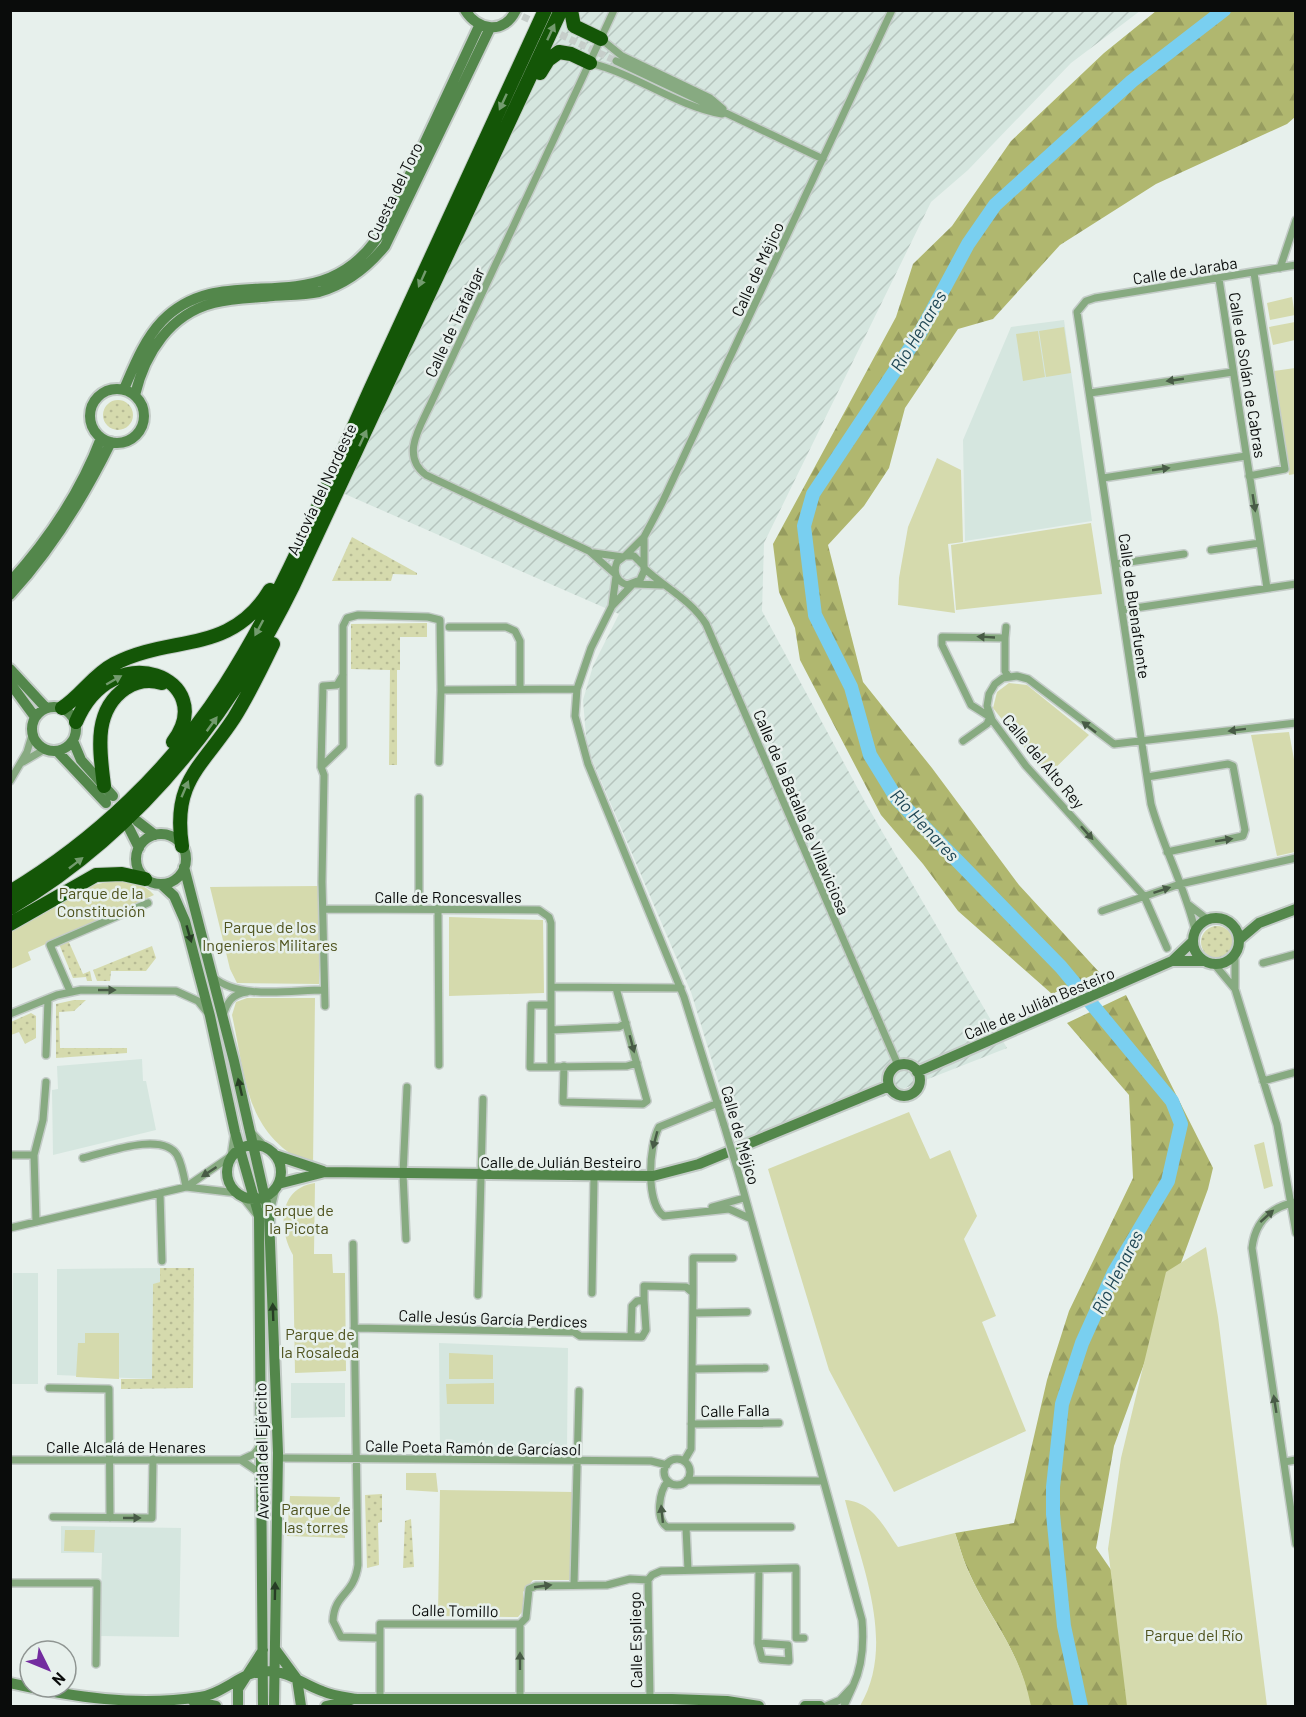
<svg xmlns="http://www.w3.org/2000/svg" width="1306" height="1717" viewBox="0 0 1306 1717" font-family="Barlow,sans-serif">
<style>
.built{fill:#d5e6df}
.industrial{fill:url(#industrial-furrows)}
.grass{fill:url(#grass-dots)}
.forest{fill:url(#forest-firs)}
.park{fill:#d5daad}
.lines{fill:none;stroke-linecap:round;stroke-linejoin:round}
.river{stroke:#79cff0;stroke-width:14}
.street-tunnel{stroke:#c6ceca;stroke-width:7;stroke-dasharray:7 3.5;stroke-linecap:butt}
.street-casing{stroke:#c4ccc8;stroke-width:10}
.secondary-casing{stroke:#c4ccc8;stroke-width:14}
.highway-casing{stroke:#c4ccc8;stroke-width:16}
.street{stroke:#87aa81;stroke-width:7}
.secondary{stroke:#53874b;stroke-width:10}
.highway{stroke:#145607;stroke-width:14}
.street-bridge-casing{stroke:#c4ccc8;stroke-width:10;stroke-linecap:butt}
.street-bridge{stroke:#87aa81;stroke-width:7}
.oneway{fill:#739b6e}
.oneway2{fill:#485b46}
.oneway3{fill:#273d25}
.labels{text-anchor:middle;dominant-baseline:central;stroke-width:5;stroke-linejoin:round;paint-order:stroke}
.street-label{font-size:16px;fill:#0a0c0b;stroke:#e7f0ec}
.park-label{font-size:16px;fill:#4f531e;stroke:#e7f0ec}
.water-label{font-size:18px;font-style:italic;fill:#204755;stroke:#e7f0ec}
</style>
<defs>
<pattern id="industrial-furrows" width="10" height="10" patternUnits="userSpaceOnUse" patternTransform="scale(1.5)"><rect width="10" height="10" fill="#d5e6df"/><path d="M-1 1l2-2M0 10L10 0M9 11l2-2" fill="none" stroke="#b6c4be"/></pattern>
<pattern id="grass-dots" width="8" height="8" patternUnits="userSpaceOnUse" patternTransform="scale(1.5)"><rect width="8" height="8" fill="#d5daad"/><path d="M2 2h.1M6 6h.1" fill="none" stroke="#b6ba94" stroke-width="1.8" stroke-linecap="round"/></pattern>
<pattern id="forest-firs" width="22" height="20" patternUnits="userSpaceOnUse" patternTransform="scale(1.5)"><rect width="22" height="20" fill="#b0b76f"/><path d="M5 1l3.5 6h-7zM16 11l3.5 6h-7z" fill="#969c5f"/></pattern>
</defs>
<rect width="100%" height="100%" fill="#e7f0ec"/>
<path class="built" d="M1064,320L1092,521L965,541L963,440L1011,327Z
M142,1059L143,1081H146L156,1130L53,1155L52,1090L58,1089L57,1066Z
M160,1268V1282L153,1285L152,1379L57,1375V1269Z
M13,1273H38V1384H11Z
M439,1343L568,1348L567,1450L440,1454Z
M291,1383H345V1417L291,1418Z
M61,1526L181,1528L179,1637L100,1636L102,1553H61Z"/>
<path class="industrial" d="M564,11H1140L1071,63L968,170L931,202L764,543L762,611L865,802L1007,1048L740,1153L691,992L587,748L583,700L593,666L619,614L338,491Z"/>
<path class="grass" d="M103 415a15 15 0 1 1 30 0a15 15 0 1 1-30 0Z
M352,537L417,573V575L393,574L391,581H332Z
M427,623V637H400V670H397V765H389L390,670L351,669V624Z
M1201 942a16 16 0 1 1 32 0a16 16 0 1 1-32 0Z
M68,940L83,974L90,971L92,981H87L86,977L73,978L59,944Z
M152,946L156,958L146,971H111L110,981H97L93,970Z
M74,1000H86L74,1011L59,1012L60,1048H127V1053L56,1058V1004Z
M31,1013L36,1016V1038L25,1044L19,1032L11,1035V1022Z
M160,1268H194L193,1388L121,1389V1379H152L153,1284L160,1282Z
M382,1494V1522L378,1523L379,1565L367,1568L365,1495Z
M411,1519L414,1567L403,1568L405,1521Z"/>
<path class="forest" d="M1156,11H1295V117L1287,124L1156,184L1060,245L993,319L958,329L905,408L889,468L864,506L828,545L863,682L932,768L1019,885L1099,972L1052,994L958,911L923,864L881,815L800,660L795,628L779,592L773,544L896,317L913,264L952,226L1011,141L1104,53Z
M1126,995L1213,1168L1208,1189L1114,1446L1096,1548L1118,1580L1137,1706H1030C1020,1648 989,1619 967,1568C962,1557 959,1544 955,1533L1014,1523L1047,1380L1069,1311L1133,1178L1129,1095L1067,1023Z"/>
<path class="park" d="M1292,297L1295,315L1270,320L1267,303Z
M1295,322V340L1273,345L1269,327Z
M1064,327L1071,373L1046,377L1039,331Z
M1038,331L1045,377L1023,381L1016,334Z
M1295,368V474L1289,475L1274,371Z
M937,458L961,470L963,542L948,544L955,613L898,605L899,578L908,527Z
M1091,523L1102,594L956,610L951,545Z
M1009,683L1027,685L1089,735L1047,776L993,708L997,692Z
M1289,732L1295,765V852L1277,856L1251,735Z
M117,880C131,881 145,884 154,895L28,952L31,960L11,969V932L93,885Z
M319,886V984L237,983L230,969L210,887Z
M449,917L543,920L544,993L449,996Z
M247,998H315L313,1167C244,1134 247,1082 232,1015L236,1002Z
M909,1112L930,1159L950,1150L977,1216L964,1239L996,1316L982,1322L1026,1431L894,1492L829,1370L768,1169Z
M1264,1142L1273,1186L1264,1189L1254,1145Z
M315,1183L314,1254H332L333,1273H345L346,1371L295,1373L293,1255C278,1229 278,1188 315,1183Z
M1206,1247L1218,1317L1267,1706H1127L1108,1549L1121,1458L1166,1272Z
M85,1333H119V1379L76,1377L78,1343H85Z
M449,1353L493,1355V1379H449Z
M494,1383V1404H447L446,1384Z
M406,1473H436L438,1492L406,1490Z
M440,1490L573,1492L571,1580H533L523,1592V1611L518,1617L438,1616Z
M290,1496L340,1497L339,1506H345V1538L287,1536Z
M845,1500C873,1502 883,1526 898,1547L955,1533C959,1544 962,1557 967,1568C989,1620 1019,1646 1031,1706H860C897,1643 861,1565 845,1500Z
M65,1530H95L94,1552L64,1551Z"/>
<g class="lines">
<path class="river" d="M1081,1706L1064,1626L1053,1514V1487L1062,1404L1082,1343L1114,1272L1168,1181L1181,1124L1172,1101L1061,967L897,799L870,755L851,687L815,615L804,526L813,494L920,333L968,244L995,205L1132,81L1224,10"/>
<path class="street-tunnel" d="M513,12L541,25
M551,30L616,61"/>
<defs>
<path id="street" d="M614,10L432,401C422,424 399,455 426,475L589,551L615,574
M601,39L622,56L710,98L723,109
M616,61L823,159
M590,63C636,74 676,106 722,114
M1280,268L1296,220
M1219,279L1267,588
M1090,393L1233,372
M1249,476L1285,469L1254,273
M1103,478L1246,456
M1211,550L1260,543
M594,553L623,557
M625,556L644,537L662,503L892,10
M1116,564L1184,554
M644,566L634,556H625L617,562C613,572 616,581 627,585L640,580L644,571V537
M644,568C665,588 690,599 706,624L898,1065
M635,584L662,585
M632,585L612,606L591,648L577,689L575,716L588,764L684,997L724,1125
M612,606L616,576
M1122,610L1296,584
M449,627H506L515,631L520,641V689
M1005,638L1006,627
M441,690L577,689
M963,741L987,724L990,717L971,705L942,645V637L1005,638V671L1008,676
M23,762L45,749
M321,767L323,686L337,685L343,675
M1147,777L1228,764L1233,766L1245,830L1243,836L1167,852
M10,781L27,752L32,735
M419,798V908
M1189,905L1207,919
M438,908L439,1065
M324,909L539,910L549,917L551,923V987L681,988
M1102,911L1180,884L1296,858
M1195,930C1185,887 1163,847 1151,804L1077,312L1086,301L1095,298L1296,265
M1167,948L1144,896L1026,766L992,720L987,706L989,694L995,684L1003,678L1017,676L1028,679L1114,744L1296,723
M1235,956V989L1277,1125L1296,1233
M1263,963L1296,954
M1215,965L1235,989
M213,977C239,1000 291,990 324,990
M551,987V1067H530L531,1005H551
M70,991L50,945L148,903
M325,1006L322,882L324,775L321,767L343,746V626L347,618L358,615L428,617L440,620L441,690L439,762
M10,1014L57,995L81,990L176,991L198,1001L206,1011
M223,1016C227,1002 232,994 247,992
M551,1030L619,1027L626,1023
M46,1055L48,999
M564,1066L563,1102L643,1104L647,1101L616,988
M551,1067L627,1066L637,1063
M1263,1081L1296,1072
M718,1103L659,1127C649,1145 645,1203 664,1216L729,1209L749,1218
M252,1133L265,1147
M10,1155H34
M83,1158C105,1153 162,1131 177,1155C182,1164 184,1176 186,1187
M739,1175L862,1620C864,1643 863,1665 853,1686
M186,1187L237,1193
M160,1193L162,1261
M241,1195L256,1214
M1296,1202C1270,1207 1255,1222 1252,1248L1296,1544
M712,1207L744,1198
M270,1213L276,1188
M36,1222L34,1155L43,1120L46,1082
M10,1228L186,1187L231,1156L234,1136
M406,1239L403,1174L407,1087
M353,1244L358,1565C354,1596 334,1593 333,1621L341,1637L379,1638
M592,1293L594,1177
M693,1293V1258H733
M478,1295L483,1099
M644,1300V1286L686,1287L693,1293L691,1449L684,1461
M693,1313L747,1312
M354,1328L574,1332L580,1336L642,1337L646,1330L644,1300L637,1301L632,1306L631,1336
M692,1369L765,1368
M49,1388L109,1389L110,1518
M691,1424L779,1423
M278,1458L651,1461L667,1465
M664 1472a13 13 0 1 1 26 0a13 13 0 1 1-26 0Z
M10,1460H241L254,1454L261,1445
M241,1460L260,1473
M1284,1462L1296,1460
M687,1480L823,1481
M668,1481C659,1491 655,1519 667,1527H791
M53,1517L152,1518L153,1459
M686,1528L688,1570
M648,1580L652,1575L661,1571L796,1568V1638H804
M648,1580L650,1699
M10,1583H97L96,1664
M574,1584L579,1391
M758,1643L762,1659L789,1661L788,1645L758,1643L759,1569
M520,1699V1624
M380,1700V1624H520L526,1618L529,1589L536,1586L607,1585L630,1579L648,1580
M826,1706L840,1700L853,1686L844,1706"/>
<path id="secondary" d="M465,10C478,31 504,35 516,10
M90 416a27 27 0 1 1 54 0a27 27 0 1 1-54 0Z
M124,389C134,366 144,340 162,321C229,252 329,336 390,217L479,26
M135,395C145,353 170,314 214,303C233,298 254,298 273,296C288,295 305,295 319,292C347,284 367,268 385,246L490,28
M10,582C48,540 81,491 101,438
M10,595C52,549 84,497 111,442
M10,669L46,708
M10,683L35,717
M32 729a22 22 0 1 1 44 0a22 22 0 1 1-44 0Z
M73,741L81,760L113,796
M57,751L106,803
M137,821L155,835
M129,828L139,848
M136 859a25 25 0 1 1 50 0a25 25 0 1 1-50 0Z
M184,867L234,1061L269,1216L278,1453L274,1706
M161,884L174,896L185,921L210,1016L235,1132L259,1216L263,1706
M1193 941a23 23 0 1 1 46 0a23 23 0 1 1-46 0Z
M1240,939L1259,923L1296,909
M1172,961H1203
M888 1080a16 16 0 1 1 32 0a16 16 0 1 1-32 0Z
M917,1072L1172,961L1193,941
M227 1172a27 27 0 1 1 54 0a27 27 0 1 1-54 0Z
M275,1155L323,1171
M278,1184L325,1172L653,1176L699,1164L889,1086
M275,1649L297,1679L301,1706
M10,1683C73,1697 136,1707 200,1697C224,1694 243,1670 267,1671C288,1671 303,1684 322,1691C333,1696 345,1697 357,1699H672L727,1701L759,1706
M193,1701L216,1706
M238,1706V1689L263,1650
M326,1706L351,1700
M805,1706H820"/>
<path id="highway" d="M571,10L574,26L601,39
M540,73L548,60L559,52L571,54L590,63
M62,708C81,696 93,675 114,664C171,634 230,656 270,590
M76,722C113,634 220,679 173,742
M104,786C100,752 92,711 126,688C137,681 149,679 162,683
M182,846C172,781 202,767 234,718C249,694 261,669 273,644
M10,892C95,841 171,769 225,685C284,593 326,488 371,388C429,262 487,136 545,10
M10,908C138,832 228,718 293,586L561,10
M10,924L96,875L122,874L145,879"/>
</defs>
<use href="#street" class="street-casing"/>
<use href="#secondary" class="secondary-casing"/>
<use href="#highway" class="highway-casing"/>
<use href="#street" class="street"/>
<use href="#secondary" class="secondary"/>
<use href="#highway" class="highway"/>
<defs>
<path id="street-bridge" d="M724,1125L739,1175"/>
</defs>
<use href="#street-bridge" class="street-bridge-casing"/>
<use href="#street-bridge" class="street-bridge"/>
</g>
<defs><path id="oneway-solid" d="M-6-.8H1V-3.2L6.5 0L1 3.2V.8H-6Z" transform="scale(1.5)"/></defs>
<g class="oneway">
<use href="#oneway-solid" transform="translate(551 32) rotate(-65)"/>
<use href="#oneway-solid" transform="translate(503 102) rotate(115)"/>
<use href="#oneway-solid" transform="translate(422 279) rotate(114)"/>
<use href="#oneway-solid" transform="translate(363 438) rotate(-65)"/>
<use href="#oneway-solid" transform="translate(259 628) rotate(118)"/>
<use href="#oneway-solid" transform="translate(114 680) rotate(-30)"/>
<use href="#oneway-solid" transform="translate(212 724) rotate(-54)"/>
<use href="#oneway-solid" transform="translate(185 789) rotate(-67)"/>
<use href="#oneway-solid" transform="translate(76 863) rotate(-38)"/>
</g>
<g class="oneway2">
<use href="#oneway-solid" transform="translate(1175 380) rotate(172)"/>
<use href="#oneway-solid" transform="translate(1161 469) rotate(-8)"/>
<use href="#oneway-solid" transform="translate(1254 503) rotate(81)"/>
<use href="#oneway-solid" transform="translate(986 637) rotate(-177)"/>
<use href="#oneway-solid" transform="translate(1089 727) rotate(-142)"/>
<use href="#oneway-solid" transform="translate(1237 730) rotate(173)"/>
<use href="#oneway-solid" transform="translate(1087 833) rotate(48)"/>
<use href="#oneway-solid" transform="translate(1224 840) rotate(-9)"/>
<use href="#oneway-solid" transform="translate(1162 890) rotate(-18)"/>
<use href="#oneway-solid" transform="translate(107 990)"/>
<use href="#oneway-solid" transform="translate(632 1044) rotate(75)"/>
<use href="#oneway-solid" transform="translate(655 1140) rotate(105)"/>
<use href="#oneway-solid" transform="translate(209 1172) rotate(147)"/>
<use href="#oneway-solid" transform="translate(1267 1216) rotate(-42)"/>
<use href="#oneway-solid" transform="translate(1275 1404) rotate(-99)"/>
<use href="#oneway-solid" transform="translate(662 1514) rotate(-96)"/>
<use href="#oneway-solid" transform="translate(132 1518)"/>
<use href="#oneway-solid" transform="translate(543 1586) rotate(-8)"/>
<use href="#oneway-solid" transform="translate(520 1661) rotate(-90)"/>
</g>
<g class="oneway3">
<use href="#oneway-solid" transform="translate(189 934) rotate(74)"/>
<use href="#oneway-solid" transform="translate(240 1087) rotate(-103)"/>
<use href="#oneway-solid" transform="translate(273 1312) rotate(-92)"/>
<use href="#oneway-solid" transform="translate(275 1591) rotate(-89)"/>
</g>
<g class="labels">
<g class="street-label">
<text transform="translate(394 191) rotate(-64)">Cuesta del Toro</text>
<text transform="translate(757 269) rotate(-65)">Calle de Méjico</text>
<text transform="translate(1185 270) rotate(-9)">Calle de Jaraba</text>
<text transform="translate(454 322) rotate(-65)">Calle de Trafalgar</text>
<text transform="translate(1248 375) rotate(81)">Calle de Solán de Cabras</text>
<text transform="translate(321 489) rotate(-65)">Autovía del Nordeste</text>
<text transform="translate(1135 606) rotate(82)">Calle de Buenafuente</text>
<text transform="translate(1044 761) rotate(50)">Calle del Alto Rey</text>
<text transform="translate(802 812) rotate(67)">Calle de la Batalla de Villaviciosa</text>
<text x="448" y="896">Calle de Roncesvalles</text>
<text transform="translate(1039 1003) rotate(-23)">Calle de Julián Besteiro</text>
<text transform="translate(741 1135) rotate(74)">Calle de Méjico</text>
<text x="561" y="1161">Calle de Julián Besteiro</text>
<text transform="translate(493 1318) rotate(2)">Calle Jesús García Perdices</text>
<text transform="translate(735 1410) rotate(-1)">Calle Falla</text>
<text x="126" y="1446">Calle Alcalá de Henares</text>
<text transform="translate(473 1447) rotate(1)">Calle Poeta Ramón de Garcíasol</text>
<text transform="translate(261 1451) rotate(-91)">Avenida del Ejército</text>
<text transform="translate(455 1610) rotate(1)">Calle Tomillo</text>
<text transform="translate(635 1640) rotate(-91)">Calle Espliego</text>
</g>
<g class="park-label">
<text x="101" y="892">Parque de la<tspan x="101" dy="18">Constitución</tspan></text>
<text x="270" y="926">Parque de los<tspan x="270" dy="18">Ingenieros Militares</tspan></text>
<text x="299" y="1209">Parque de<tspan x="299" dy="18">la Picota</tspan></text>
<text x="320" y="1333">Parque de<tspan x="320" dy="18">la Rosaleda</tspan></text>
<text x="316" y="1508">Parque de<tspan x="316" dy="18">las torres</tspan></text>
<text x="1194" y="1634">Parque del Río</text>
</g>
<g class="water-label">
<text transform="translate(918 331) rotate(-59)">Río Henares</text>
<text transform="translate(925 825) rotate(47)">Río Henares</text>
<text transform="translate(1117 1272) rotate(-63)">Río Henares</text>
</g>
</g>
<rect width="1306" height="1717" fill="none" stroke="#0a0c0b" stroke-width="24"/>
<g transform="translate(48 1669) rotate(133)"><circle r="28" fill="#e7f0ec" stroke="#8f9592" stroke-width="1.5"/>
<path d="M0-4.5L10 22L0 15L-10 22Z" fill="#732c9f"/>
<text y="-9" font-size="16" font-weight="bold" text-anchor="middle" fill="#0a0c0b">N</text>
</g>
</svg>
